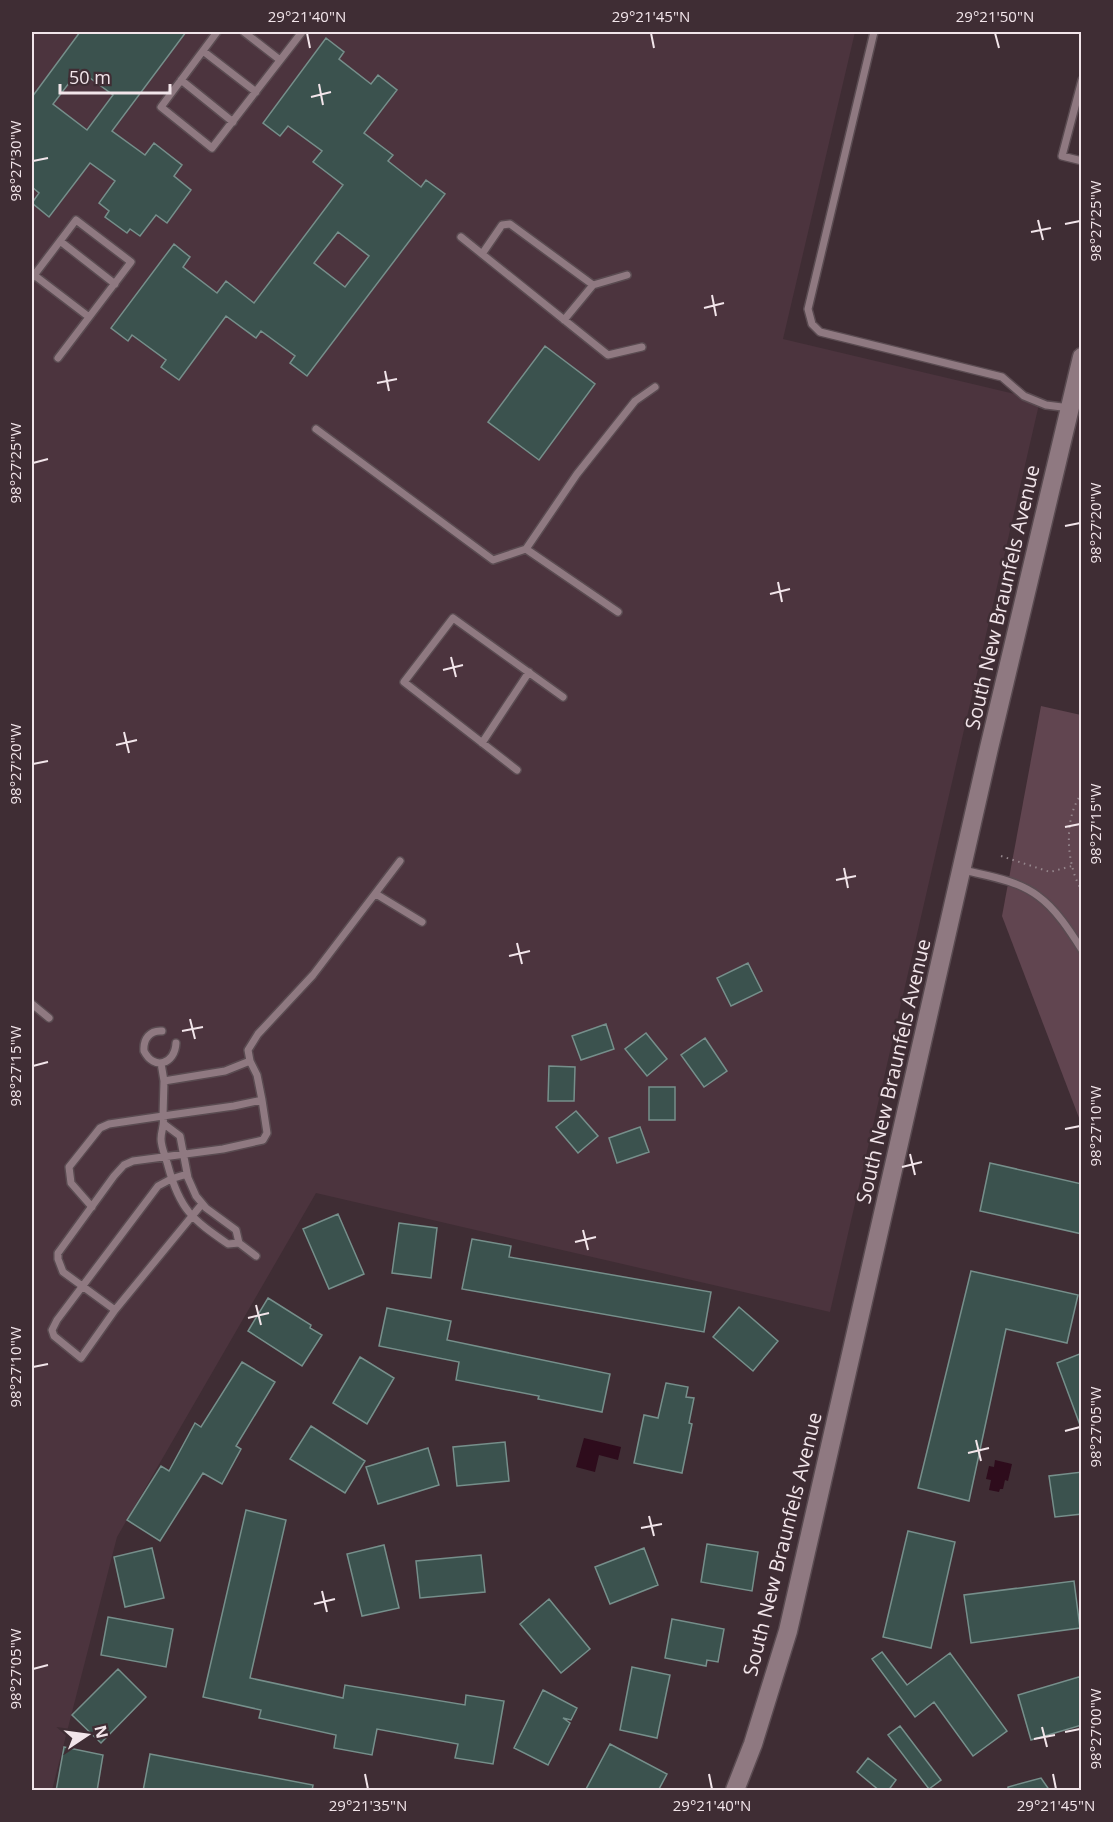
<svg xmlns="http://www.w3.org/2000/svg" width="1113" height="1822" viewBox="0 0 1113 1822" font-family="'Open Sans',sans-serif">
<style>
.built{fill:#4c343e}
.green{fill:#614550}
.water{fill:#2e0c1c}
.building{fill:#3b524e;stroke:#768f8b;stroke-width:1.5;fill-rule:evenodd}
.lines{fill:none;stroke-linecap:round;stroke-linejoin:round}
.lane-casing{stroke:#5a4b51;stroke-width:10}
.secondary-casing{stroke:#5a4b51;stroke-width:21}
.path{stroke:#95868c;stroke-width:2;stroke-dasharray:1.5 4.5;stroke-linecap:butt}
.lane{stroke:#8f7981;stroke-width:7}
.secondary{stroke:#8f7981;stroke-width:18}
.ticks{fill:none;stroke:#f2e5ea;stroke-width:2}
.labels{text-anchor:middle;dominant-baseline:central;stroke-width:5;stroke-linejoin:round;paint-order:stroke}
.street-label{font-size:20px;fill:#f2e5ea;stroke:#3f2d34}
.neatline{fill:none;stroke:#f2e5ea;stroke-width:2}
.ticks-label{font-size:15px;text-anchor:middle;fill:#f2e5ea}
</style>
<rect width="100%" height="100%" fill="#3f2d34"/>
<path class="built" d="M32,32H855L783,339L1040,400L830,1312L316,1193L117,1537L52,1790H32Z"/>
<path class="green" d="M1041,706L1081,715V1123L1002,916Z"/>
<path class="water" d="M584,1438L621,1447L618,1460L599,1455L595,1472L576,1467Z
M995,1460L1012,1464L1008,1481L1005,1480L1003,1489H1000L999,1492L989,1490L991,1480L986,1479L989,1466L994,1467Z"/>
<path class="building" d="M80,32H186L112,131L145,155L154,143L182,165L174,176L191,190L167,223L156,215L140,236L130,229L127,233L105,217L109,211L99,203L115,181L90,163L49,217L32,203L39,193L32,187V97ZM79,70L113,95L87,130L53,104Z
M326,38L344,52L339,59L371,84L378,75L397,90L364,133L393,155L388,161L421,187L426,180L445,194L307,376L290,363L295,356L261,331L256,338L226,316L179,380L161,367L166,360L132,335L128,341L111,328L174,244L190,257L183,267L217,293L226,281L254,303L343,185L313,162L322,151L288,126L280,136L263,123ZM338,232L369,256L345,287L314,263Z
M545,346L595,384L539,460L488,422Z
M748,963L762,991L731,1006L717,978Z
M606,1024L614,1049L581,1060L572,1036Z
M646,1033L667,1059L647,1076L625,1049Z
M705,1038L727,1071L704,1087L681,1055Z
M549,1066L575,1067L574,1101H548Z
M649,1087H675V1120H649Z
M576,1111L598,1136L578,1153L556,1127Z
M640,1127L649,1152L617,1163L609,1138Z
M990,1163L1082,1184V1234L980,1211Z
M338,1214L364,1274L329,1289L303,1229Z
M399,1223L437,1228L431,1278L392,1273Z
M472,1239L511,1246L509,1257L711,1292L704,1332L462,1289Z
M971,1271L1078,1295L1067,1343L1006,1329L969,1501L918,1488Z
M268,1298L311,1325L310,1328L322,1335L302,1366L248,1331Z
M739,1307L778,1341L753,1371L713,1337Z
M387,1308L451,1321L447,1340L610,1374L602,1412L538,1399L539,1396L456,1380L459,1362L379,1346Z
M1082,1353V1425H1080L1057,1363Z
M360,1357L394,1378L367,1424L333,1403Z
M242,1362L275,1382L236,1446L241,1449L222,1484L203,1473L160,1541L127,1520L161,1466L169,1471L195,1423L201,1427Z
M666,1383L688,1387L686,1397L694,1398L689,1423L692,1424L682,1473L634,1463L644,1415L658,1418Z
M311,1426L365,1461L345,1493L290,1459Z
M505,1442L509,1481L457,1486L453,1447Z
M428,1448L439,1485L378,1504L366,1467Z
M1082,1472V1514L1055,1517L1049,1476Z
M246,1510L286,1520L250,1678L343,1698L345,1685L465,1705L466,1695L504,1701L493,1764L455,1758L458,1744L377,1729L372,1755L334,1748L336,1735L259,1718L261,1710L203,1697Z
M908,1531L955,1542L931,1648L883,1637Z
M707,1544L758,1552L752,1591L701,1582Z
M384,1545L399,1608L362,1616L347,1554Z
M152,1548L164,1598L125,1607L114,1557Z
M644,1548L658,1585L610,1604L595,1567Z
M481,1555L485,1592L420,1598L416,1561Z
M1074,1581L1080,1628L971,1643L964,1595Z
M549,1599L590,1649L561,1673L520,1624Z
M108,1617L173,1629L166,1667L101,1655Z
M672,1619L724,1629L718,1662L707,1660L706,1666L665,1658Z
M882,1652L907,1685L950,1653L1007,1731L973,1756L934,1702L915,1717L872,1659Z
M632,1667L670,1675L657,1738L620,1730Z
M118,1669L146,1697L101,1743L72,1715Z
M1082,1676V1725L1031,1740L1018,1695Z
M543,1690L577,1708L571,1720L563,1718L570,1723L548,1765L514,1748Z
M900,1726L941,1780L929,1789L888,1735Z
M610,1744L667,1774L658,1791H585Z
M64,1747L103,1755L97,1791H56Z
M150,1754L313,1785L312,1791H143Z
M868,1758L896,1780L888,1791H880L857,1772Z
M1041,1778L1050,1791H1008V1787Z"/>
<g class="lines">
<defs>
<path id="lane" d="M217,32L161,107L212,148L302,32
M244,32L280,60
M874,32L808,309L812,324L820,332L1002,377L1024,396L1046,405L1070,408
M203,51L256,92
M181,80L233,122
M1082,80L1062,156L1082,161
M461,237L482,254
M60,241L115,284
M34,275L89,317
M627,275L593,285L510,224L502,225L482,254L608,355L642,347
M32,278L76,220L131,262L58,358
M564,320L593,285
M316,429L493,560L526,549
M618,612L526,549L577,474L635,401L655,387
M482,743L529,672
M517,770L404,682L453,618L563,697
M963,870C988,876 1017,880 1038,896C1056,909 1070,931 1082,950
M376,894L422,922
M32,1004L49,1018
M162,1031C150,1030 143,1039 144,1051C154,1071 175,1064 176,1043
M164,1081L225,1071L250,1061
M164,1124L180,1136L188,1178L196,1196L206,1208L236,1230L239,1243L256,1256
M187,1174L171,1179L158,1186L57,1320L52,1330L54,1336L81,1358L115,1310L63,1272L58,1259V1253L114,1176L124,1165L133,1161L223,1149L263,1140L267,1133L262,1100
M92,1207L71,1183L69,1167L100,1128L109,1124L163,1116L164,1081L161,1063
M239,1243L228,1244C192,1219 180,1210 168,1166C166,1158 161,1147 161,1139C161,1130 165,1125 163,1116L234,1106L262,1100L257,1075L250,1061L248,1050L258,1034L313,975L400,861
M115,1310L202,1204"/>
<path id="secondary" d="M735,1790L753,1744L788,1631L989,748L1082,357"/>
</defs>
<use href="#lane" class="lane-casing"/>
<use href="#secondary" class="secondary-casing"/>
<path class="path" d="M1082,793C1063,818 1066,865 1082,891
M1001,856L1050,872L1072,866"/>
<use href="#lane" class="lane"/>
<use href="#secondary" class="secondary"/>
</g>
<path class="ticks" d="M307,33L310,48M651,33L654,48M995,33L999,48M319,84L323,105M311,97L331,92M33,161L48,158M1038,220L1043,240M1065,224L1080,221M1031,232L1051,228M712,295L716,316M704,308L724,303M385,371L389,391M377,383L397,379M33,463L48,459M1065,526L1080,523M778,582L782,602M770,594L790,589M451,657L456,677M443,670L463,665M124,732L129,753M116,745L137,740M33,764L48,761M1065,827L1080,824M844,868L848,888M836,880L856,876M517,943L522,964M509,956L530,951M190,1019L195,1039M182,1031L203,1027M33,1066L48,1062M1065,1129L1080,1126M910,1154L915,1175M902,1167L922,1162M583,1230L588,1250M575,1242L596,1237M256,1305L261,1325M248,1318L269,1313M33,1367L48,1364M1065,1431L1080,1427M976,1440L981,1461M968,1453L989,1448M649,1516L654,1536M641,1528L662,1524M322,1591L327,1612M314,1604L335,1599M33,1669L48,1665M1042,1727L1047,1747M1065,1732L1080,1729M1034,1739L1055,1735M365,1774L368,1789M709,1774L712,1789M1053,1774L1056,1789"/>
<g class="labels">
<g class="street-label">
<text transform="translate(1002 597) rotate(-77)">South New Braunfels Avenue</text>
<text transform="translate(893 1071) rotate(-77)">South New Braunfels Avenue</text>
<text transform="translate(782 1544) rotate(-76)">South New Braunfels Avenue</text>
</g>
</g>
<rect width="1113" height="1822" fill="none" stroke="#3f2d34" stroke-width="66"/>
<g transform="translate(87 1735) rotate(77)" stroke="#3f2d34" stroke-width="4.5" paint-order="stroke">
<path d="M0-4.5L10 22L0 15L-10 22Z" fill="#f2e5ea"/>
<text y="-9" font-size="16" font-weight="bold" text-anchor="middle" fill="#f2e5ea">N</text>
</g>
<path d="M60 84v9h110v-9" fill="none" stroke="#f2e5ea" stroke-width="3"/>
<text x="69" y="84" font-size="18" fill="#f2e5ea" stroke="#3f2d34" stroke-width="4.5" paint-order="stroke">50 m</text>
<rect x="33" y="33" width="1047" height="1756" class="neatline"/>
<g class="ticks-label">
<text x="307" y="22">29°21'40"N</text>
<text x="651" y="22">29°21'45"N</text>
<text x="995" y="22">29°21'50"N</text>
<text transform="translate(16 161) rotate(-90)" y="5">98°27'30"W</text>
<text transform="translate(1096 221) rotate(-90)" y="5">98°27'25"W</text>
<text transform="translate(16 463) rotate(-90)" y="5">98°27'25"W</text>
<text transform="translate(1096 523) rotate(-90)" y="5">98°27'20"W</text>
<text transform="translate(16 764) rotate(-90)" y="5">98°27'20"W</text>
<text transform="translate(1096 824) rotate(-90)" y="5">98°27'15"W</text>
<text transform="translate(16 1066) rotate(-90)" y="5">98°27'15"W</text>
<text transform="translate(1096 1126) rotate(-90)" y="5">98°27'10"W</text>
<text transform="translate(16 1367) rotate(-90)" y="5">98°27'10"W</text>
<text transform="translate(1096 1427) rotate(-90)" y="5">98°27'05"W</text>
<text transform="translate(16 1669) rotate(-90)" y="5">98°27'05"W</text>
<text transform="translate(1096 1729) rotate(-90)" y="5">98°27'00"W</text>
<text x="368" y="1811">29°21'35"N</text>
<text x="712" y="1811">29°21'40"N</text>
<text x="1056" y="1811">29°21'45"N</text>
</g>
</svg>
